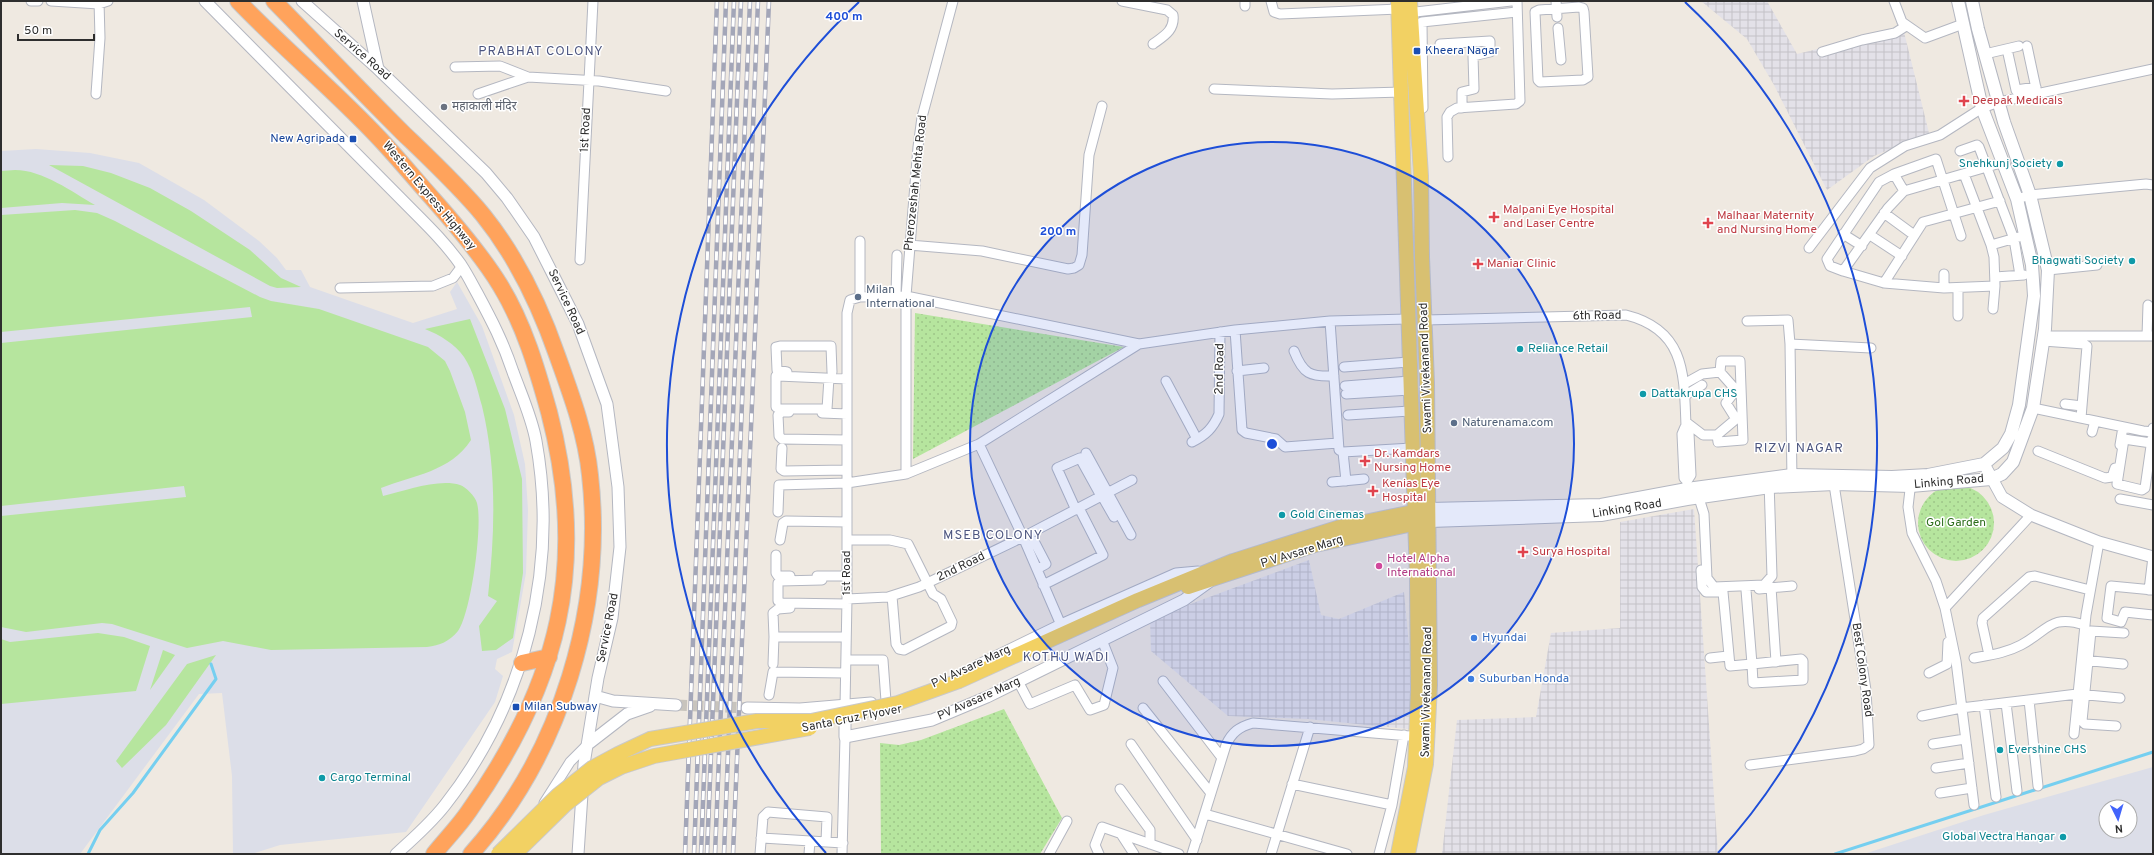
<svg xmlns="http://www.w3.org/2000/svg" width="2154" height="855" viewBox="0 0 2154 855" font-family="Overpass,'Noto Sans Devanagari',sans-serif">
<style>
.industrial{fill:url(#industrial-grid)}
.airport{fill:#dcdee8;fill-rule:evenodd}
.grass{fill:#b6e59e}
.park{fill:url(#park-dots)}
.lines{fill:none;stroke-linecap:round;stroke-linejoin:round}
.stream{stroke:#75cff0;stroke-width:3}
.tertiary-tunnel{stroke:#c8c4bd;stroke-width:11;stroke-dasharray:11 5.5;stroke-linecap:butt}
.minor-casing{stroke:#b4b7c1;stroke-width:11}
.tertiary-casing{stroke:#b4b7c1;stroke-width:13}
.secondary-casing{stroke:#b4b7c1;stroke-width:14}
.primary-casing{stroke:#c9c9c9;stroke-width:16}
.motorway-casing{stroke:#c9c9c9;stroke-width:18}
.minor{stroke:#fff;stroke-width:9}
.tertiary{stroke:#fff;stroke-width:11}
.secondary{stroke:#fff;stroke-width:12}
.primary{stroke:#f2d163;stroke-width:14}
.motorway{stroke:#ffa35c;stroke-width:16}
.rail-casing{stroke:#a3a6b8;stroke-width:4.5}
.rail{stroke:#fff;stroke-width:3;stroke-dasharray:9;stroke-linecap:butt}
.primary-bridge-casing{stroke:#c9c9c9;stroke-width:16;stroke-linecap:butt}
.primary-bridge{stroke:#f2d163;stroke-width:14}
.ring{fill:none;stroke:#1d4ed8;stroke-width:2}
.transit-dot{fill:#1a4fb4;stroke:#fff;stroke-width:1.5}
.health-dot{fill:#e0444e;stroke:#fff;stroke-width:1.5}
.worship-dot{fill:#6b7280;stroke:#fff;stroke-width:1.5}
.culture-dot{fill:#0f9aa8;stroke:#fff;stroke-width:1.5}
.service-dot{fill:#5c6f8a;stroke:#fff;stroke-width:1.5}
.hotel-dot{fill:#d1479c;stroke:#fff;stroke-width:1.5}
.shop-dot{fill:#3f7fe0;stroke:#fff;stroke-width:1.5}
.labels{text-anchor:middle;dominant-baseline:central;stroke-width:3;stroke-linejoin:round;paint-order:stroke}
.transit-label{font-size:12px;fill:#164399;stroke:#fff;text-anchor:start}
.street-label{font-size:12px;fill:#2e2e2e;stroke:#fff}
.health-label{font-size:12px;fill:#be3a42;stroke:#fff;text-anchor:start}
.worship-label{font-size:12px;fill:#5b616d;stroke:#fff;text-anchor:start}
.culture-label{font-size:12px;fill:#0d838f;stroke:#fff;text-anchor:start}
.service-label{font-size:12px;fill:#4e5e75;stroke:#fff;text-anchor:start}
.park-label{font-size:12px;fill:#2c6e1b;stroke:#fff}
.hotel-label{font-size:12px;fill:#b23c85;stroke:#fff;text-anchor:start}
.shop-label{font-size:12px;fill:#366cbe;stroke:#fff;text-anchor:start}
.neighbourhood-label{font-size:13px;letter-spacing:1px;fill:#4d5680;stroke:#fff}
.centre{fill:#1d4ed8;stroke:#fff;stroke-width:2}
.ring-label{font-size:12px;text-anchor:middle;font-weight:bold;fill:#1d4ed8;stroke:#fff;stroke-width:3;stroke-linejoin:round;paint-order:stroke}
</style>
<defs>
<pattern id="industrial-grid" width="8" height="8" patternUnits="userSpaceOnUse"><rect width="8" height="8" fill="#e3e1e8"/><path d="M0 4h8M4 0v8" fill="none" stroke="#c3c1c7"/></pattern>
<pattern id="park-dots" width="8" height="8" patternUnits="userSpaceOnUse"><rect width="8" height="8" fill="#b6e59e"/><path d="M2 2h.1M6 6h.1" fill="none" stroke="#9dc588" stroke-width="1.8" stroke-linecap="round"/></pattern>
</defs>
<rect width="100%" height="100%" fill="#efe9e1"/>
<path class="industrial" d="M1701,1H1767L1797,54L1903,28L1929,133L1874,156L1827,190L1774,85L1747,39Z
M1694,509L1718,854H1442L1457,720L1536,717L1551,633L1620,628V522Z
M1309,560L1321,615L1339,619L1404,592L1417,730L1308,719L1228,716L1151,651L1150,619Z"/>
<path class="airport" d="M36,149L90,153L139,163L204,200L259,241L277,258L286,270H301L310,287L413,323L457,309L450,292L457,282L482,326L514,415L525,464L528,510L526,573L512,652L497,659L495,669L503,676L495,702L406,832L280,845L252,854H233L232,776L222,693L199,694L80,854H1V151Z
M2153,767V854H1864L1984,815ZM2106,807H2130V831H2106Z"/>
<path class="grass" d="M49,165L83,166L111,173L150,188L191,211L250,250L281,278L301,287L277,288L270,286Z
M15,170C43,170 72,192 95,205L62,203L1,208V171Z
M75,210L97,213L115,221L260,297L271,301L319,309L428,347L445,361L450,371L465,412L471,440C450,472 414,475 381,488L383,496C404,491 439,478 460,485C466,487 475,496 477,503C483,525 471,613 458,631C449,642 440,645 427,647L271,650L223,641L187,648L112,624L102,623L26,632L1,627V516L186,497L184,486L1,506V343L252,317L250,307L1,332V215Z
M470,319L505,409L522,479L523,573L513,638L496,650L482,651L479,626L497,601L488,596C495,532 497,468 482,406C477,389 474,372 464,357C455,344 440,335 425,329Z
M98,633L124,637L150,646L136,691L1,704V639L10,642Z
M163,650L175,655L150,690Z
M216,655L166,725L122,768L116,761L187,664Z"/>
<path class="park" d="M915,313L1124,347L913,459Z
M1918 523a38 38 0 1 1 76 0a38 38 0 1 1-76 0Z
M1004,709L1062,818L1040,854H881L880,743L899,745L921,740Z"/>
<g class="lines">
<path class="stream" d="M88,854L100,830L133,793L216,679L211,664
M1835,854L2153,752"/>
<path class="tertiary-tunnel" d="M676,705L747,708"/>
<defs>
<path id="minor" d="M31,1H38
M51,1L99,4L108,1
M1122,1L1167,10L1173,15C1175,30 1164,36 1153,44
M1245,1V6
M1271,1L1274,12L1280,14L1399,9
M1556,1L1557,17
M1894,1L1902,22L1925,38L1963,24
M1579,7L1583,8L1584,12L1588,77L1583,80L1540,82L1538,80L1535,12L1539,10Z
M1407,13L1511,1
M1558,28L1561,60
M1440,44L1490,41V52L1473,56L1474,89L1462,92V108
M2027,46L2037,93
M2007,49L2016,90L2036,87
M1822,52L1862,40L1895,33L1906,26
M1985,54L2019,46
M455,67L500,66L528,77
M1214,89L1332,94L1402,92
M96,94L100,38L99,1
M478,94L528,77L599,81L666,91
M1423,108L1422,22L1517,12
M1960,151L1977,145L1979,147L2014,239L2020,275
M1448,157L1447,117L1450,112L1457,108L1516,104L1520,101L1517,1
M1894,174L1936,159L1961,236
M1964,174L1991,245L1994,257L1995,286L1944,288L1884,283L1843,271L1888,208L1904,191L2004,162
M2017,199L2030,195L2146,184L2153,185
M1884,213L1914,235
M1843,234L1862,246
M1870,235L1902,256
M909,245L982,251L1068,269L1074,268L1079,265L1082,255L1089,155L1102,106
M1991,245L2019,237
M1809,248L1870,168L1905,146L1940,135L1982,108L1999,102L2153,69
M580,260L593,1
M2048,270L2097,265
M1843,271L1830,266L1827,259L1879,182L1894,174L1904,191
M1995,277L2024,275
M1884,283L1923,222L2000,201
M340,288L433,286L453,278L462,266
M1944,288V274
M1958,288V316
M896,296L897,255
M860,297V241
M1993,309L1995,286
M1425,320L1626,315C1686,330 1684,375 1686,426L1689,433L1691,475L1687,481V494
M1330,321L1339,450L1343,452L1412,448
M1747,321L1788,320L1790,344L1792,480
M1235,330L1242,430L1246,433L1276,439L1285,447L1338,443
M2047,336H2153
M2147,336L2148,305
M2043,341L2084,344L2087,346L2081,418
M1790,344L1871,348
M1294,351C1303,374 1310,377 1334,376
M1344,367L1409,362
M1237,371L1264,368
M787,372L777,370L776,347L780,346H831L832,372
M1720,372L1736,390H1741
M829,378L827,409H779L776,407V376H778C801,377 824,378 847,379
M1166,381L1197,439
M1684,384L1702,374L1720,372L1721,361H1740L1743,440L1718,442L1717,435H1703L1686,422
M1345,386L1410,381
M1346,394L1410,390
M1684,396L1702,385
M2065,404L2082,406
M2033,408L2143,431L2153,432V428
M789,412H782L778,415L779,436L782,439L847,440
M822,413L847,414
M1348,415L1410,411
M1736,419L1726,403L1736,390
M1685,427L1682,434L1684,478L1687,481
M2092,432L2095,421
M1717,435L1736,419H1741
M1192,442C1206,435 1213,428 1219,414L1220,332
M2151,443L2124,439L2117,484L2142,490L2145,488L2153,432
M979,444L1023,537L1061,625
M2120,445L2123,427
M782,448L781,469L784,471L847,470
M2038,451L2105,478L2112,477L2115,468
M1343,452L1346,481
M1086,453L1131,535
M906,474V296L918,147L922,117L953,1
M1911,481L1908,507L1912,533L1936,581L1945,608
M1332,482L1364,479
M1102,496L1114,517
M1699,498L1704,514L1707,578L1714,587L1764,585L1772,576L1769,481
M2120,499L2153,505
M1076,510L1057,468L1080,458L1101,496
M778,512L779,485L847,483L906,474L979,444L1139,344
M780,540L783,523L786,521L847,522
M847,540H890L908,544L933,594L941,599L952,622L951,626L904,650L899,649L896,644L892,596
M1034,541L1046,564L1037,569
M776,555V573L778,576H790
M1701,570L1702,587L1706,592H1722
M817,576H847
M822,580L780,581L778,583V601L782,603L847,604
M1043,585L1103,555L1079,508
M1771,587L1776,662
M1759,589L1792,586
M2149,590L2153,557
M2153,590L2111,586L2107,618L2121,622L2125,612L2153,615
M1723,592L1730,666L1752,664L1746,590
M847,599L888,597L919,587L1023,537L1132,480
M774,637L773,613L778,609L790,608
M1989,655L1982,623L1983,618L2029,577L2035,576L2090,590
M1710,658L1728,656
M1974,658C1990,655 2006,653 2021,645C2049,630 2050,614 2085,625
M1801,659L1803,661V680L1753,683L1752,664Z
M846,660H883L886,701
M2082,660L2123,664
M773,664L774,637H846
M1929,673L1947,664L1948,642
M1018,681L1030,704L1075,685L1090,710L1104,705L1113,668L1102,640
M1163,681L1222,758
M769,695L773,672L845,673
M2029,700L2038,786
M2006,703L2017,791
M1984,705L1996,797
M845,706L847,599V313L850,300L860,297L906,296L1139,344L1235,330L1330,321L1408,319
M1143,708L1210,792
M1922,716L1961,708L2077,694L2120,698
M2116,726L2085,724L2082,721L2091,631L2124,633
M2074,734L2086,615L2099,542
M1131,744L1197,840
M1933,744L1965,739
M1750,765L1855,751L1863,749L1869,745L1866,690L1833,478
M1936,768L1969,763
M1292,784L1392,805
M1120,789L1150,830V844
M1940,793L1972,788
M544,803L570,762L587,745
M1974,805L1956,661L1945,608L2031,515
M1205,814L1347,854
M1121,834L1134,854
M761,838L843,843
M760,854L763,817L768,812L827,817L826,842
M809,854L810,841
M842,854L845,737
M1049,854L1067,821
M1099,854L1095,845L1102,827L1179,854
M1192,854L1226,745C1232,732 1239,727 1253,723L1422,737
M1271,854L1310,727
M1379,854L1392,805L1404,735"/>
<path id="tertiary" d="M205,1L413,211C430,228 447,245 461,265C467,274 472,284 477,293C492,321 503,342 513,372C521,394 532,418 536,441C559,569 525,703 445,805C431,823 413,839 396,854
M302,1L378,69L486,173L507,198L534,237L578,324L607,404L618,487L620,547L612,618L598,678L584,764L578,854
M363,1L378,69
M1984,464L2002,497L2031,515L2099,542L2153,557
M977,666L1061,625L1176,574L1198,572
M595,696L613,701L676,705
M845,706V737L932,720L987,697L1184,600L1209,582
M747,708L800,709L871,703
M587,745L627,714L650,706"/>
<path id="secondary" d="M1429,509L1601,505L1687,489L1792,475L1892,477L1928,475L1984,464L2003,448L2011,434L2019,405L2034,296L2032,265L2017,199L1982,108L1958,1
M1430,521L1601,515L1687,499L1770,487L1834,484L1911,486L1991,479L2002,474L2013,462L2033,408L2045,329L2048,270L2030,195L2004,122L1978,29L1972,1"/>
<path id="primary" d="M1188,587L1315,545L1422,522
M959,681L1138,600L1233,561L1340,527L1423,510
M1398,854L1415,767L1418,689L1417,578L1398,1
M1408,854L1426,764L1430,685L1427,383L1422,257L1421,176L1410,1"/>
<path id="motorway" d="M238,1C283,48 334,90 379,138C397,157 414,178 432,198C456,225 481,254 500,285C524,324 537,369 549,412C589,565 559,684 469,811C459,826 445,840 434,854
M274,1C317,45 359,89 403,133C429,158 460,187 483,215C516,256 540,306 557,355C571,394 586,434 590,475C605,608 561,754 471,854
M522,663L549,657"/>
</defs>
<use href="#minor" class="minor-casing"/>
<use href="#tertiary" class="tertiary-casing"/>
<use href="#secondary" class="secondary-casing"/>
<use href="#primary" class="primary-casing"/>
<use href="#motorway" class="motorway-casing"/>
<use href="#minor" class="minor"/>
<use href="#tertiary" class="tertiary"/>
<use href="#secondary" class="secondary"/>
<use href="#primary" class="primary"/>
<use href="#motorway" class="motorway"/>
<defs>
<path id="rail" d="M685,854L717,1
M694,854L726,1
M701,854L734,1
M707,854L741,1
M715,854L750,1
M724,854L758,1
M733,854L769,1"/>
</defs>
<use href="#rail" class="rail-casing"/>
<use href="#rail" class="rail"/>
<defs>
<path id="primary-bridge" d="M498,854L558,795L592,768L618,754L650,739L757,721H811L898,703L959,681
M515,854L565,805L599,778L621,767L654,756L810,728"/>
</defs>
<use href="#primary-bridge" class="primary-bridge-casing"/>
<use href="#primary-bridge" class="primary-bridge"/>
</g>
<circle cx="1272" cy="444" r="302" fill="#1d4ed8" fill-opacity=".12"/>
<g class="ring">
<circle cx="1272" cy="444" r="302"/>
<path d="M826 853A605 605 0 0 1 859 2M1685 2A605 605 0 0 1 1718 853"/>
</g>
<g class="transit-dot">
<rect x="1413" y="47" width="8" height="8" rx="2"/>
<rect x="349" y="135" width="8" height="8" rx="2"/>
<rect x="512" y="703" width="8" height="8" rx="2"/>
</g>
<g class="health-dot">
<path d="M1962 95h4v4h4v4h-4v4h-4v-4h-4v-4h4z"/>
<path d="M1492 211h4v4h4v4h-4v4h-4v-4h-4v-4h4z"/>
<path d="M1706 217h4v4h4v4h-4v4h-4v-4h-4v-4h4z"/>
<path d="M1476 258h4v4h4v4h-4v4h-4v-4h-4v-4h4z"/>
<path d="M1363 455h4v4h4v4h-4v4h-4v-4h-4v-4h4z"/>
<path d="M1371 485h4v4h4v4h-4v4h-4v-4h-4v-4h4z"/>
<path d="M1521 546h4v4h4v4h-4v4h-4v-4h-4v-4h4z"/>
</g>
<circle class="worship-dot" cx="444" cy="107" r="4"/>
<g class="culture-dot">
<circle cx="2060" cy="164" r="4"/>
<circle cx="2132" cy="261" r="4"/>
<circle cx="1520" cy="349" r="4"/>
<circle cx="1643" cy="394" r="4"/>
<circle cx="1282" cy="515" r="4"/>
<circle cx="2000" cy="750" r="4"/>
<circle cx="322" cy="778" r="4"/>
<circle cx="2063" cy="837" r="4"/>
</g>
<g class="service-dot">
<circle cx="858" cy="297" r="4"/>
<circle cx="1454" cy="423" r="4"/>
</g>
<circle class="hotel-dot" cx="1379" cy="566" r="4"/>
<g class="shop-dot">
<circle cx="1474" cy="638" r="4"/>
<circle cx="1471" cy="679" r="4"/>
</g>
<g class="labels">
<g class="transit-label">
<text x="1425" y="51">Kheera Nagar</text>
<text x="345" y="139" text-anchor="end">New Agripada</text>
<text x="524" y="707">Milan Subway</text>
</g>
<g class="street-label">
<text transform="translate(362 55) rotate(41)">Service Road</text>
<text transform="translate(586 130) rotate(-87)">1st Road</text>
<text transform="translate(916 183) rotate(-84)">Pherozeshah Mehta Road</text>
<text transform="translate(429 196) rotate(50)">Western Express Highway</text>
<text transform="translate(566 302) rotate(65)">Service Road</text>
<text transform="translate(1597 316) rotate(-1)">6th Road</text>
<text transform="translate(1426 368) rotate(-92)">Swami Vivekanand Road</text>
<text transform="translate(1220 369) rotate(-89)">2nd Road</text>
<text transform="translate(1949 482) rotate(-5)">Linking Road</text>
<text transform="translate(1627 509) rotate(-9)">Linking Road</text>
<text transform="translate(1302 552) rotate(-17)">P V Avsare Marg</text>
<text transform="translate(961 567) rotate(-26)">2nd Road</text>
<text transform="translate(847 573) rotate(-90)">1st Road</text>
<text transform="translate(608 628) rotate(-79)">Service Road</text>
<text transform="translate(971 667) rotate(-25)">P V Avsare Marg</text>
<text transform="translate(1862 670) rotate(82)">Best Colony Road</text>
<text transform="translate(1427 692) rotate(-89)">Swami Vivekanand Road</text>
<text transform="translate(979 699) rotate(-24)">PV Avasare Marg</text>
<text transform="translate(852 719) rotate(-11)">Santa Cruz Flyover</text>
</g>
<g class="health-label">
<text x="1972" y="101">Deepak Medicals</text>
<text x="1503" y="210">Malpani Eye Hospital<tspan x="1503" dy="14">and Laser Centre</tspan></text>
<text x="1717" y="216">Malhaar Maternity<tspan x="1717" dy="14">and Nursing Home</tspan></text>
<text x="1487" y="264">Maniar Clinic</text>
<text x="1374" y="454">Dr. Kamdars<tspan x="1374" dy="14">Nursing Home</tspan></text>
<text x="1382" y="484">Kenias Eye<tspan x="1382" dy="14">Hospital</tspan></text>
<text x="1532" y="552">Surya Hospital</text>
</g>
<g class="worship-label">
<text x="452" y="107">महाकाली मंदिर</text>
</g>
<g class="culture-label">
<text x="2052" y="164" text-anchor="end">Snehkunj Society</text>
<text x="2124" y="261" text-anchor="end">Bhagwati Society</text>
<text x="1528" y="349">Reliance Retail</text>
<text x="1651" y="394">Dattakrupa CHS</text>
<text x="1290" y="515">Gold Cinemas</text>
<text x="2008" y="750">Evershine CHS</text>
<text x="330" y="778">Cargo Terminal</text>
<text x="2055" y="837" text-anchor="end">Global Vectra Hangar</text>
</g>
<g class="service-label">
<text x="866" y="290">Milan<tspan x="866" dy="14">International</tspan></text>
<text x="1462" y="423">Naturenama.com</text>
</g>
<g class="park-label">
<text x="1956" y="523">Gol Garden</text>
</g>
<g class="hotel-label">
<text x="1387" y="559">Hotel Alpha<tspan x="1387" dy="14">International</tspan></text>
</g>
<g class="shop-label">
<text x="1482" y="638">Hyundai</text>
<text x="1479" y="679">Suburban Honda</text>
</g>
<g class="neighbourhood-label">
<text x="541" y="52">PRABHAT COLONY</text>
<text x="1799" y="449">RIZVI NAGAR</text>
<text x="993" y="536">MSEB COLONY</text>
<text x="1066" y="658">KOTHU WADI</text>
</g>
</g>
<circle cx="1272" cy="444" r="6" class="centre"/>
<g class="ring-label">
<text x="844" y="20">400 m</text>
<text x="1058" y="235">200 m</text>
</g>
<rect width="2154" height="855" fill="none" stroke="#2e2e2e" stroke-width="4"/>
<g transform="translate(2118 819) rotate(175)"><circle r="19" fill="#ffffff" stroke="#ababab"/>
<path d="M0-3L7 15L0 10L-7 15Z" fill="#4264fb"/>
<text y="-6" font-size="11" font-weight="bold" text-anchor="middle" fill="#2e2e2e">N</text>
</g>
<path d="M18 34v6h76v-6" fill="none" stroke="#2e2e2e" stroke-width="2"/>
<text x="24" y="34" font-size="12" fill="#2e2e2e" stroke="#ffffff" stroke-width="3" paint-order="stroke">50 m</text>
</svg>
